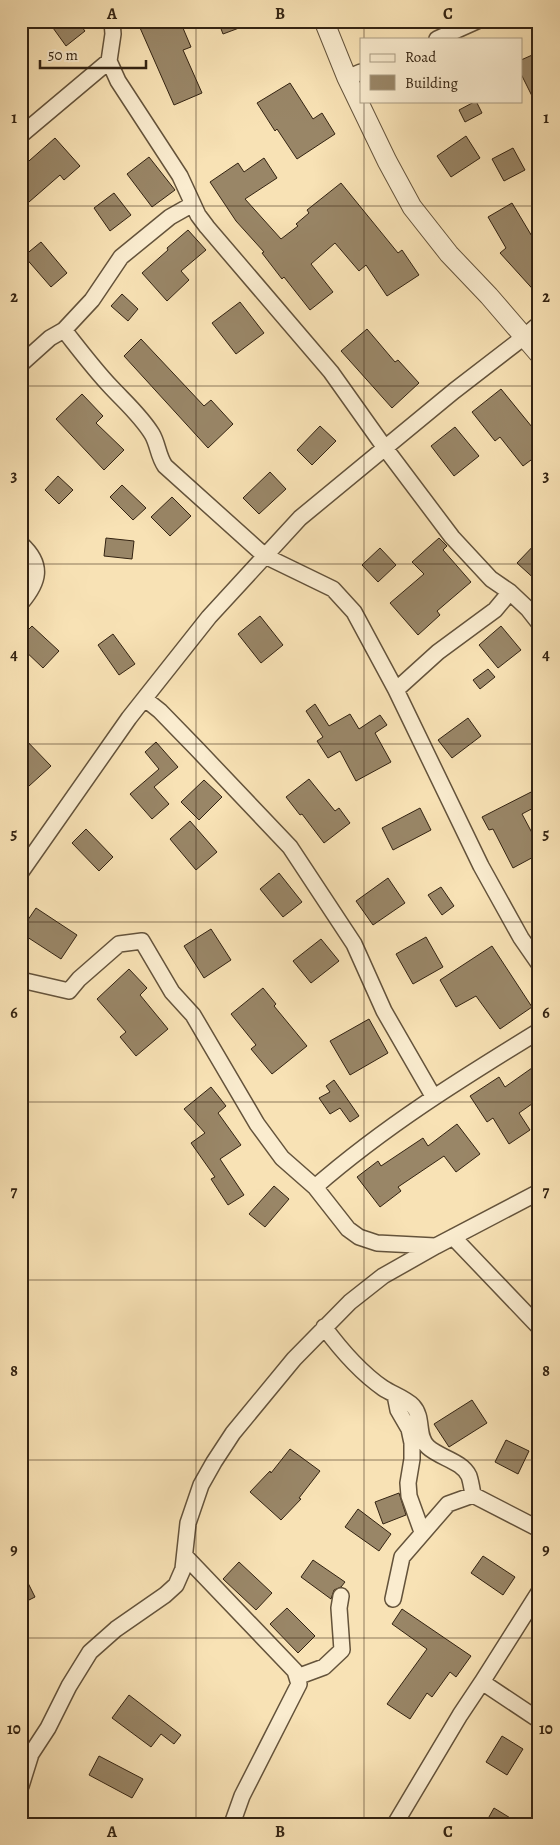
<svg xmlns="http://www.w3.org/2000/svg" width="560" height="1845" viewBox="0 0 560 1845" font-family="Alegreya,serif">
<style>
.building{fill:#998667;stroke:#332312}
.lines{fill:none;stroke-linecap:round;stroke-linejoin:round}
.minor-casing{stroke:#64533b;stroke-width:18}
.tertiary-casing{stroke:#64533b;stroke-width:21}
.minor{stroke:#faeccf;stroke-width:15}
.tertiary{stroke:#faeccf;stroke-width:19}
.grid{fill:none;stroke:#332312;stroke-width:1;stroke-opacity:0.55}
.neatline{fill:none;stroke:#332312;stroke-width:2}
.grid-label{font-size:16px;text-anchor:middle;font-weight:bold;fill:#332312}
</style>
<rect width="100%" height="100%" fill="#f8e2b5"/>
<filter id="stains"><feTurbulence type="fractalNoise" baseFrequency=".004" numOctaves="4"/><feColorMatrix values="0 0 0 0 .2 0 0 0 0 .09 0 0 0 0 .02 0 0 0 .5 -.17"/></filter>
<radialGradient id="worn" r=".72"><stop offset=".6" stop-color="#630" stop-opacity="0"/><stop offset="1" stop-color="#630" stop-opacity=".3"/></radialGradient>
<path class="building" d="M48,21H77L85,31L66,46Z
M137,21H180L191,47L183,50L202,93L174,105Z
M218,21H254L255,22L223,34Z
M539,52V110L521,74V60Z
M290,83L313,119L322,113L335,134L297,159L277,129L275,131L257,103Z
M476,101L482,113L465,122L459,110Z
M466,136L480,158L451,177L437,156Z
M55,138L80,166L64,180L60,175L29,202L21,193V168Z
M513,148L525,170L504,181L492,159Z
M149,157L175,190L152,207L127,174Z
M264,158L277,178L245,199L281,239L298,226L296,224L309,213L307,210L341,183L398,253L402,250L419,275L387,296L366,265L359,271L335,243L311,264L333,292L310,310L284,277L282,279L262,253L264,252L236,221L210,182L238,163L244,172Z
M114,193L131,215L110,231L94,208Z
M512,203L533,238L539,233V296L500,253L506,248L488,217Z
M188,230L206,250L181,271L189,280L167,301L142,273L168,250L167,248Z
M41,242L67,273L51,287L24,256Z
M122,294L138,309L128,321L111,306Z
M240,302L264,333L236,354L212,323Z
M367,329L395,362L398,360L419,383L392,408L341,351Z
M141,339L204,406L211,400L233,424L208,448L124,356Z
M501,389L532,427L539,422V454L523,466L500,437L495,441L472,412Z
M82,394L103,416L96,423L124,450L104,470L56,419Z
M320,426L336,441L312,465L297,450Z
M455,427L479,456L454,476L431,446Z
M270,472L286,489L259,514L243,498Z
M58,476L73,490L59,504L45,490Z
M122,485L146,508L133,520L110,497Z
M172,497L191,516L170,536L151,517Z
M106,538L134,541L132,559L104,556Z
M439,538L447,546L443,550L471,582L437,611L440,615L418,635L390,603L424,574L412,562Z
M539,540V583L517,563Z
M380,548L396,565L378,582L362,565Z
M260,616L283,645L261,663L238,634Z
M32,626L59,651L43,668L21,647V637Z
M501,626L521,650L498,668L479,645Z
M113,634L135,664L119,675L98,645Z
M488,669L495,677L480,689L473,680Z
M315,704L329,726L350,714L359,729L380,715L387,725L375,733L391,762L356,781L340,751L328,758L317,741L323,737L306,711Z
M468,718L481,736L452,758L438,740Z
M21,735L51,766L29,786L21,778Z
M156,742L178,767L154,787L169,804L152,819L130,794L159,769L145,752Z
M309,779L335,811L339,808L350,823L324,843L302,814L300,815L286,797Z
M204,780L222,797L199,820L181,802Z
M539,788V805L522,814L539,846V854L513,868L493,829L489,830L482,817Z
M420,808L431,830L393,850L382,828Z
M190,821L217,852L196,870L170,839Z
M86,829L113,857L99,871L72,843Z
M279,873L302,902L283,917L260,889Z
M388,878L405,903L373,925L356,901Z
M441,887L454,906L442,915L428,895Z
M36,908L77,935L61,959L21,933V930Z
M211,929L231,960L204,978L184,946Z
M426,937L443,967L413,984L396,954Z
M321,939L339,961L311,983L293,961Z
M492,946L532,1007L500,1029L476,996L456,1007L440,980Z
M129,969L147,988L140,995L168,1029L136,1056L120,1037L126,1032L97,999Z
M263,988L276,1004L274,1006L307,1046L272,1074L251,1049L256,1045L231,1014Z
M369,1019L388,1053L350,1075L330,1041Z
M539,1063V1099L519,1113L530,1130L509,1144L493,1118L487,1122L470,1096L499,1077L505,1087Z
M334,1080L359,1116L350,1122L340,1108L330,1114L319,1098L330,1092L326,1086Z
M211,1087L226,1106L218,1113L241,1145L220,1159L244,1195L228,1205L211,1179L215,1177L191,1143L205,1133L184,1109Z
M457,1124L480,1154L456,1172L444,1156L398,1187L401,1191L380,1207L357,1177L378,1161L381,1166L423,1138L428,1146Z
M274,1186L289,1199L265,1227L249,1214Z
M472,1400L487,1423L449,1447L434,1424Z
M506,1440L529,1451L518,1474L495,1462Z
M290,1449L320,1471L299,1498L301,1499L281,1520L250,1492L270,1471L271,1473Z
M399,1493L406,1515L383,1524L375,1502Z
M358,1509L391,1534L379,1551L345,1527Z
M483,1556L515,1577L503,1595L471,1573Z
M313,1560L345,1582L341,1587L334,1590L331,1599L301,1577Z
M239,1562L272,1593L256,1610L223,1579Z
M21,1569L35,1597L21,1604Z
M287,1608L315,1636L298,1653L270,1624Z
M402,1609L471,1656L456,1677L450,1672L432,1697L427,1693L410,1719L387,1704L427,1649L392,1624Z
M129,1695L181,1735L174,1744L161,1734L151,1747L112,1718Z
M502,1736L523,1749L507,1775L486,1762Z
M99,1756L143,1779L132,1798L89,1775Z
M494,1808L520,1824H485Z"/>
<g class="lines">
<defs>
<path id="minor" d="M437,39L477,21
M109,61L118,81L180,176L198,215L207,227L331,372L385,448L452,537L491,579L510,592L528,609L539,623
M347,78L361,72
M21,135L109,61L113,34L112,21
M64,330C79,349 94,369 111,387C125,402 141,416 152,434C158,444 158,456 165,466L265,556L333,589L354,612L396,690L481,866L521,938L539,964
M21,364L50,338L64,330L92,300L121,257L170,217L193,204
M21,544C44,565 39,582 21,603
M396,690L438,652L495,610L510,592
M145,699L160,711L197,749L290,847L354,944L384,1011L433,1096
M21,872L129,718L209,617L300,518L454,391L524,337L539,324
M21,980L69,991L79,979L119,944L142,941L172,992L193,1015L257,1124L282,1158L315,1187L348,1229L359,1237L377,1243L435,1246
M315,1187C385,1126 461,1079 539,1031
M453,1237L539,1327
M324,1327C341,1350 360,1372 383,1388C392,1394 405,1398 413,1406C424,1418 416,1436 428,1447C440,1458 462,1461 469,1476C471,1482 472,1489 473,1495
M395,1395L398,1410L409,1429L412,1443V1459L408,1483L409,1496L422,1532
M185,1556L295,1671L299,1684L242,1796L232,1824
M393,1599L402,1557L448,1504L473,1495L539,1529
M297,1677L324,1667L342,1650L339,1608L341,1596
M482,1682L539,1592
M21,1786L31,1754L48,1728L69,1686L90,1652L116,1629L165,1595L176,1585L183,1569L188,1523L201,1485L214,1462L233,1433L294,1359L350,1302L383,1276L436,1246L539,1192
M395,1824L460,1715L482,1682L539,1720"/>
<path id="tertiary" d="M324,21L347,78L387,161L412,207L449,254L489,296L539,354"/>
</defs>
<use href="#minor" class="minor-casing"/>
<use href="#tertiary" class="tertiary-casing"/>
<use href="#minor" class="minor"/>
<use href="#tertiary" class="tertiary"/>
</g>
<path class="grid" d="M196,21V1824M364,21V39M364,101V1824M21,206H539M21,386H539M21,564H539M21,744H539M21,922H539M21,1102H539M21,1280H539M21,1460H539M21,1638H539"/>
<rect width="560" height="1845" fill="none" stroke="#f8e2b5" stroke-width="55"/>
<rect x="360" y="38" width="162" height="65" fill="#faeccf" stroke="#aa9c83"/>
<rect x="370" y="54" width="25" height="8" fill="#faeccf" stroke="#aa9c83"/>
<text x="405" y="62" font-size="15" fill="#332312">Road</text>
<rect x="370" y="75" width="25" height="15" fill="#998667" stroke="#aa9c83"/>
<text x="405" y="88" font-size="15" fill="#332312">Building</text>
<path d="M40 60v8h106v-8" fill="none" stroke="#332312" stroke-width="2.5"/>
<text x="48" y="60" font-size="15" fill="#332312" stroke="#faeccf" stroke-width="4" paint-order="stroke">50 m</text>
<rect x="28" y="28" width="504" height="1790" class="neatline"/>
<g class="grid-label">
<text x="112" y="19">A</text>
<text x="280" y="19">B</text>
<text x="448" y="19">C</text>
<text x="14" y="123">1</text>
<text x="546" y="123">1</text>
<text x="14" y="302">2</text>
<text x="546" y="302">2</text>
<text x="14" y="481">3</text>
<text x="546" y="481">3</text>
<text x="14" y="660">4</text>
<text x="546" y="660">4</text>
<text x="14" y="839">5</text>
<text x="546" y="839">5</text>
<text x="14" y="1018">6</text>
<text x="546" y="1018">6</text>
<text x="14" y="1197">7</text>
<text x="546" y="1197">7</text>
<text x="14" y="1376">8</text>
<text x="546" y="1376">8</text>
<text x="14" y="1555">9</text>
<text x="546" y="1555">9</text>
<text x="14" y="1734">10</text>
<text x="546" y="1734">10</text>
<text x="112" y="1837">A</text>
<text x="280" y="1837">B</text>
<text x="448" y="1837">C</text>
</g>
<rect width="100%" height="100%" filter="url(#stains)"/>
<rect width="100%" height="100%" fill="url(#worn)"/>
</svg>
